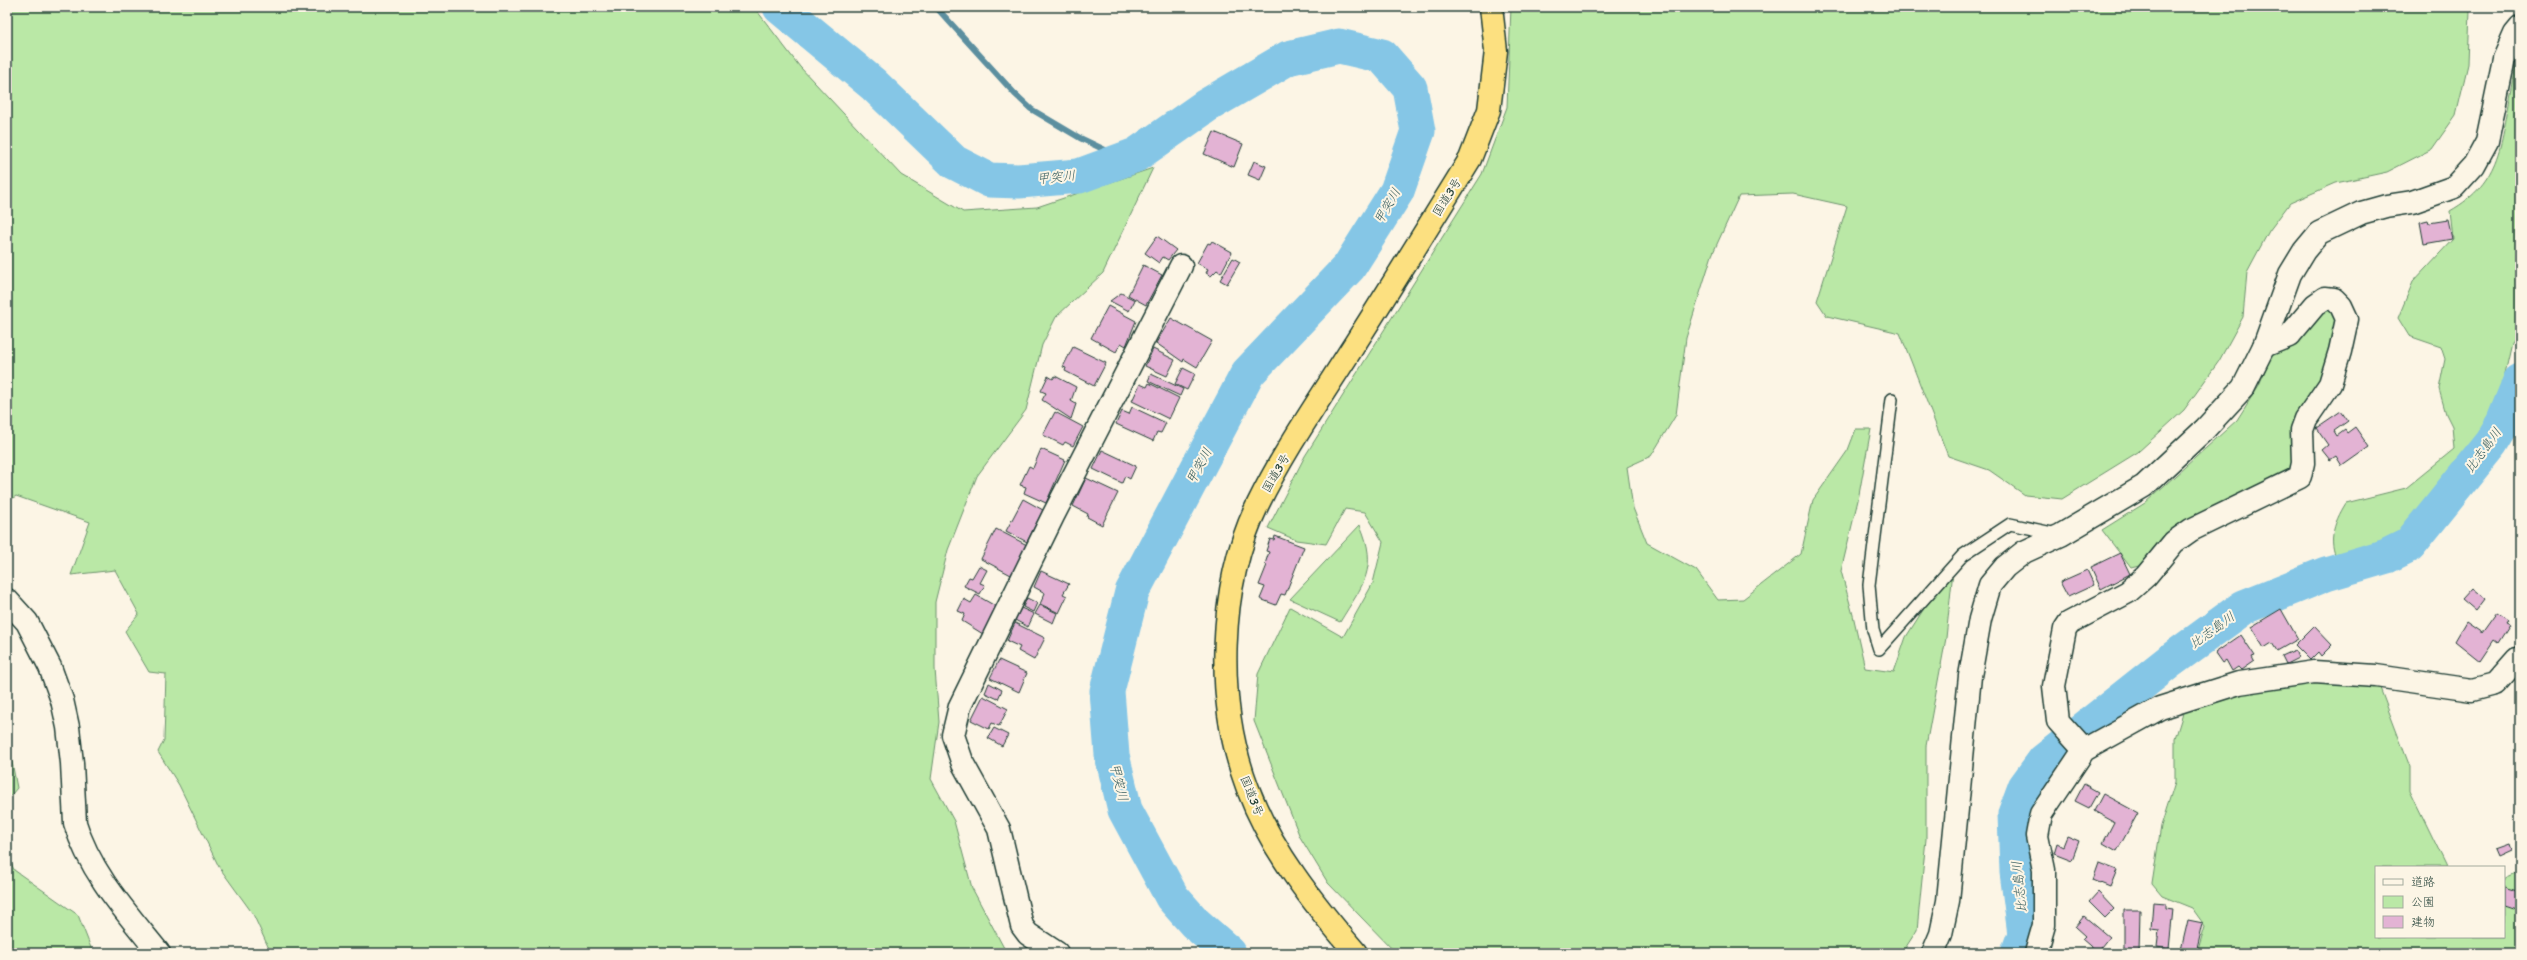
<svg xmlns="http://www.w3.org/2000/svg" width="2527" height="960" viewBox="0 0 2527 960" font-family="Sriracha,'Klee One',sans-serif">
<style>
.green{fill:#bae8a6;stroke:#6c926d}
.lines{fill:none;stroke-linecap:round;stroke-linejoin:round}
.stream{stroke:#5c8f9f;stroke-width:6}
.river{stroke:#85c6e6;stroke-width:35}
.building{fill:#e3b3d4;stroke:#1f3d34}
.lane-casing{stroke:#1f3d34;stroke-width:14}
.street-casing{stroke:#1f3d34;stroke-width:25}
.secondary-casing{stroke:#1f3d34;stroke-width:25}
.highway-casing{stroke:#1f3d34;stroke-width:25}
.lane{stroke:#fcf5e5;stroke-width:11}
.street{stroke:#fcf5e5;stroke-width:22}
.secondary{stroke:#fcf5e5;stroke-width:22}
.highway{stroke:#fce080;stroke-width:22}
.labels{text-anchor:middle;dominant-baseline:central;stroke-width:4;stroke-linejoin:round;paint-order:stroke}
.street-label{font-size:12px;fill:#1f3d34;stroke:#fcf5e5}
.water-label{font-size:13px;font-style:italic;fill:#385f60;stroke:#fcf5e5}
</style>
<rect width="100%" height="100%" fill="#fcf5e5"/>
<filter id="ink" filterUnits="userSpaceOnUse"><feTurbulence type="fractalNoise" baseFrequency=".025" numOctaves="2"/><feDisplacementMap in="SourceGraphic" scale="8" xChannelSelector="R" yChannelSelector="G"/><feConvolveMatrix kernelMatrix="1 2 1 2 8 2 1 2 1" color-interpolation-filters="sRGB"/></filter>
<g filter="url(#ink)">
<path class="green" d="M7,7H754L800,67L901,175L963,212L1037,207L1153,168L1103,273L1056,317L1042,345L1026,410L977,476L948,550L935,602V669L939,722L931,779L954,821L972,888L1004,948L1009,953H271L253,914L219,867L179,785L158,752L164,740L166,674L149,672L125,631L139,614L115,570L71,575L90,522L16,496L7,502Z
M1511,7H2476L2470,11L2468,64L2456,115L2432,149L2387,172L2336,183L2290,203L2269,231L2247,272L2243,317L2219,361L2184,410L2138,452L2062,499L2025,495L1989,470L1948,456L1900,333L1827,316L1817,301L1847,206L1793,194L1739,196L1712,255L1686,338L1676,415L1651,456L1627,467L1633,508L1647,543L1696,570L1718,600L1743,599L1801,554L1813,500L1848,450L1856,429H1871L1858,500L1841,571L1853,615L1865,668L1894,672L1906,637L1954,561L1946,638L1926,746V839L1917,930L1902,953H1396L1328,883L1300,837L1254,721L1258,674L1290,607L1343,637L1373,583L1383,542L1365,512L1345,509L1326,544L1296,540L1268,528L1305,456L1482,174L1507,107Z
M2520,56V333L2512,343L2501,391L2469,467L2402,557L2367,573L2341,566C2326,544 2333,524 2346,503L2406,488L2454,449L2452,426L2446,414L2439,389L2445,359L2441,347L2409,336L2398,318L2413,282L2453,239L2450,211C2503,181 2500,142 2512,89C2514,78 2515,65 2520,56Z
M2320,306L2333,310L2339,320L2296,454V471L2164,535L2139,566L2131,568L2102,530L2145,503L2237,420L2259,385L2274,349Z
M1360,525C1379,569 1363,584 1340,622L1290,599Z
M2325,682L2380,688L2410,767V791L2447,867H2376V937H2504V877L2520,870V953H2197L2205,926L2192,908L2162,896L2152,884L2161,826L2175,782V739L2185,707L2282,684Z
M7,736L17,788L7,800Z
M7,853L14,870L78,915L93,953H7Z"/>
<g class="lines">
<path class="stream" d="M936,7L1015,94L1031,109L1080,138L1124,159"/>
<path class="river" d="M780,7L873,84L954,162L989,180L1019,181L1079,176L1136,155L1206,106L1288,58L1339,46L1382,56L1410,88L1418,131L1397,191L1349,267L1248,373L1132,592L1107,691L1112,755L1125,810L1172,897L1195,923L1229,953
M2018,953L2025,934L2017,872L2015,814L2025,787L2044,761L2170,661L2244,607L2326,574L2387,556L2409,545L2491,443L2503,423L2520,381"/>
</g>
<path class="building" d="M1214,132L1243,144L1234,167L1204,154Z
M1254,161L1266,166L1260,180L1248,175Z
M2428,220L2429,223L2448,220L2452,239L2424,244L2420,222Z
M1157,236L1176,250L1168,260L1163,257L1159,263L1145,253Z
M1212,241L1232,252L1221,273L1217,270L1211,276L1206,273L1208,269L1197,263L1208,243L1210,244Z
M1233,258L1240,262L1227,284L1220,280Z
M1143,265L1162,275L1146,305L1128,295Z
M1121,293L1135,300L1129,311L1110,301Z
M1108,306L1136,321L1126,346L1121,343L1116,352L1091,338Z
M1171,318L1212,341L1197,367L1184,359L1183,362L1156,343Z
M1073,347L1106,363L1094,386L1065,371L1066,368L1063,367Z
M1153,349L1175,360L1167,376L1145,366Z
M1183,368L1195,374L1187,390L1175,384Z
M1151,374L1183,389L1180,396L1148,381Z
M1048,376L1053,379L1055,376L1076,387L1071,401L1076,404L1071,419L1042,400L1046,393L1041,391Z
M1149,383L1179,398L1169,419L1132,401L1140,384L1147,387Z
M1132,407L1166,423L1161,433L1157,432L1153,441L1116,424L1122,411L1129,414Z
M2341,411L2348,421L2334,431L2337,436L2345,430L2347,433L2355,427L2369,447L2342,466L2336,456L2330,460L2322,450L2328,445L2316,428Z
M1055,412L1083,427L1073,446L1065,442L1063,445L1043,435Z
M1041,449L1065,460L1046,503L1024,493L1026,487L1020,485L1029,466L1033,468Z
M1102,450L1136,466L1130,479L1125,476L1122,483L1093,469Z
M1086,478L1118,493L1102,525L1087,517L1088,514L1073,506Z
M1023,499L1043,510L1027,542L1006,531Z
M996,529L1027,545L1011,575L981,559Z
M1275,536L1304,547L1285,595L1281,594L1276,605L1260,599L1265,587L1259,585L1267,565L1265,564L1269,552L1266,551L1270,539L1274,540Z
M2120,553L2130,574L2101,589L2091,567Z
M979,566L987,570L980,583L985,585L980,594L964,586L969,577L972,578Z
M2087,570L2094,585L2068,597L2060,582Z
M1041,571L1069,584L1063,594L1067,596L1059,613L1040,604L1045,593L1034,587Z
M2472,588L2485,599L2476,611L2462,599Z
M976,595L997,607L983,634L962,621L965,614L958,611L964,599L971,603Z
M1027,598L1037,603L1033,612L1023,607Z
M1040,605L1057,613L1053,623L1035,614Z
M1021,608L1034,614L1028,627L1015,620Z
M2281,609L2298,639L2277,651L2272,643L2264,648L2251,627Z
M2497,612L2508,619L2506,622L2510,624L2498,643L2494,640L2480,661L2455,641L2466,622L2482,633Z
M1015,623L1045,638L1034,660L1018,651L1020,647L1007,641Z
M2314,626L2332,645L2321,656L2318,652L2310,660L2295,645Z
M2241,635L2255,656L2252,657L2254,661L2241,670L2238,667L2232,671L2226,660L2222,663L2215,653Z
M2295,650L2298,658L2286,664L2282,656Z
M999,660L1027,673L1019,692L990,678Z
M989,683L1002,690L998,699L985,693Z
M983,696L1008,709L999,726L992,723L989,729L971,720Z
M994,728L1008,735L1002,746L988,738Z
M2084,784L2098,792L2089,808L2075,801Z
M2103,794L2138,813L2117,851L2103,843L2114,822L2094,811Z
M2067,836L2079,841L2072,860L2054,853L2057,843L2063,846Z
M2508,845L2510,851L2497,857L2494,850Z
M2099,863L2117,870L2110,887L2093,880Z
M2504,887L2520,892L2519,910L2504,905Z
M2098,892L2114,909L2105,918L2089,902Z
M2153,902L2166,903V908L2173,909L2169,949L2157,947L2159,930L2151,929Z
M2124,910H2140L2139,952L2124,951Z
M2084,916L2109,937L2097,952L2082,939L2085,936L2075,927Z
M2188,920L2203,923L2196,953L2181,950Z"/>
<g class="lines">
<defs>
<path id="lane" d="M1892,399L1869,585L1873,630L1879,649L1963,555L2010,524L2057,534"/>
<path id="street" d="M2084,750L2058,721L2054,686L2065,629L2069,623L2128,592L2146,576L2174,542L2191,530L2300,477L2303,463L2302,430L2306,419L2330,384L2340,351L2347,319L2341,306L2334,299L2325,298L2315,305L2289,336L2264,346
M1057,953L1028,934L1022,926L999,829L963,764L953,735L960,706L1053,516L1181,266
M2036,953L2044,925V870L2037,836L2041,814L2084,750L2160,708L2239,683L2314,672L2376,676L2472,690L2495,684L2517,659L2520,661"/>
<path id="secondary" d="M7,600L27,622L50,667L62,700L68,727L72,763L75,823C90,873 127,913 159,953
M1933,953L1941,934L1948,901L1970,676L1980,619L1990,585L2005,567L2024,552L2061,535L2144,486L2205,429L2243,388L2264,346L2290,274L2304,251L2319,233L2361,213L2386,206L2412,202L2454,187L2474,165L2487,141L2504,59L2515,34L2520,28"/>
<path id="highway" d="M1356,953C1313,903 1271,850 1248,789C1215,703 1218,586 1258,504C1284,451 1318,402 1349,353C1390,289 1430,224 1470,159L1489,110L1496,51L1491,7"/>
</defs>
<use href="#lane" class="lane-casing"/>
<use href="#street" class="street-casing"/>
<use href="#secondary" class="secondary-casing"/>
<use href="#highway" class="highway-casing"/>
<use href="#lane" class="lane"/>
<use href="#street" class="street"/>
<use href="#secondary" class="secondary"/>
<use href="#highway" class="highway"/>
</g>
</g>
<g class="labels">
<g class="street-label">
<text transform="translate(1447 197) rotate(-58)">国道3号</text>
<text transform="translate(1276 473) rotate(-60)">国道3号</text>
<text transform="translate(1252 796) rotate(68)">国道3号</text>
</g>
<g class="water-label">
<text transform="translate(1056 177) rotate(-6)">甲突川</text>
<text transform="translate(1387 206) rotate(-60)">甲突川</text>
<text transform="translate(2483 450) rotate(-54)">比志島川</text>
<text transform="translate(1199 466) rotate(-62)">甲突川</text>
<text transform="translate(2212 630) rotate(-36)">比志島川</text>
<text transform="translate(1119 782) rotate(76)">甲突川</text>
<text transform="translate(2019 887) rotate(-96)">比志島川</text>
</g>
</g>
<rect width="2527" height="960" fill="none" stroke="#fcf5e5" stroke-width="24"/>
<rect x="12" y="12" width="2503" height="936" fill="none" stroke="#1f3d34" stroke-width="1.5" filter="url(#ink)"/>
<rect x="2375" y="866" width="130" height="72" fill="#fcf5e5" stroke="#a4ab9e"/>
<rect x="2383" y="879" width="20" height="6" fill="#fcf5e5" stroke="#a4ab9e"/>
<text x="2411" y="886" font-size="12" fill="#1f3d34">道路</text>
<rect x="2383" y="896" width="20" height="12" fill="#bae8a6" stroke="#a4ab9e"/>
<text x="2411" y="906" font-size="12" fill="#1f3d34">公園</text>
<rect x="2383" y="916" width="20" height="12" fill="#e3b3d4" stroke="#a4ab9e"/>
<text x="2411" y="926" font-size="12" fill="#1f3d34">建物</text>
</svg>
